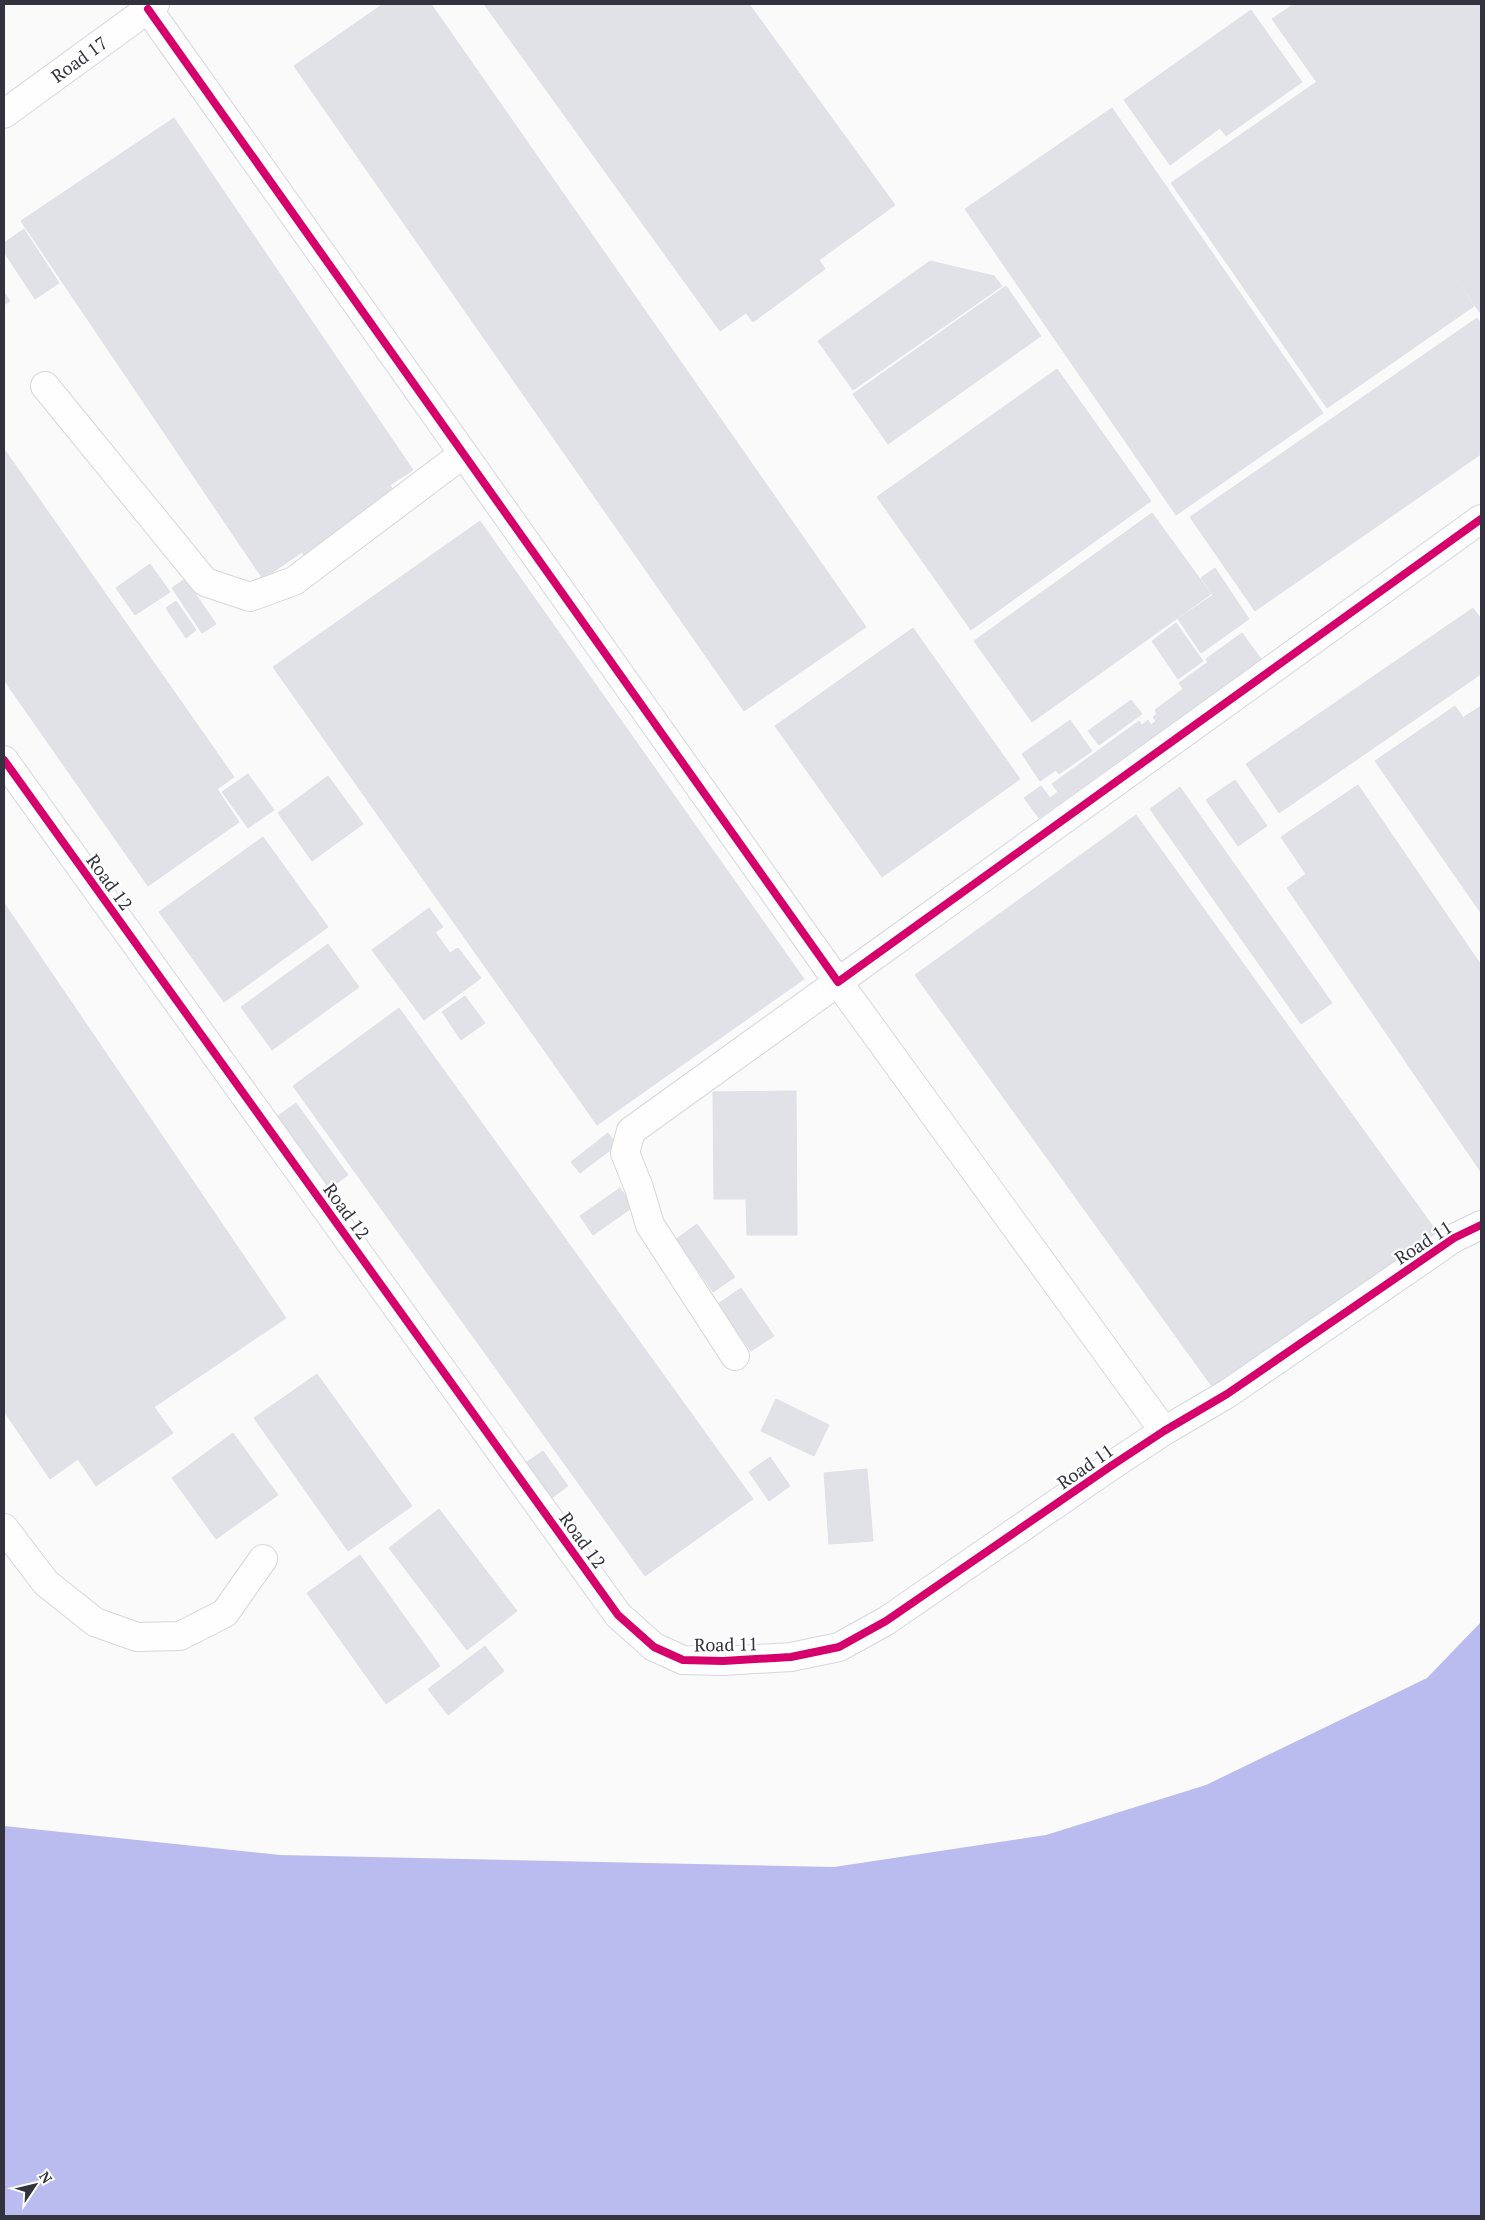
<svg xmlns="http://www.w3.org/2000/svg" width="1485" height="2220" viewBox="0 0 1485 2220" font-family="'PT Serif',serif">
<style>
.water{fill:#babbef}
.building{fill:#e1e2e8;stroke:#e0e0e6}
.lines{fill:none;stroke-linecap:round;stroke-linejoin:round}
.minor-casing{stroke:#d6d7dd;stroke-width:30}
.minor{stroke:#fefefe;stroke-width:28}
.cycleway-casing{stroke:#fff;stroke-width:11}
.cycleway{stroke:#d6006c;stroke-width:8}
.labels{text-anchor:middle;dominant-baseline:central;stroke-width:4.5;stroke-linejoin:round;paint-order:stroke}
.street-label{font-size:18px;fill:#32333f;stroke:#fff}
</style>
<rect width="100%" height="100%" fill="#fafafa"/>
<path class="water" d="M1481,1622V2216H4V1826L280,1855L834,1867L1046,1835L1206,1785L1427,1678Z"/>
<path class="building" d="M383,4H431L866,627L744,711L294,66Z
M484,4H749L895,205L819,260L825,269L753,322L746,313L720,331Z
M1294,4H1481V314L1272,19Z
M1251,10L1302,82L1226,136L1220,128L1170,165L1124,100Z
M1318,81L1474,306L1327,408L1171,183Z
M1112,108L1323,413L1176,515L965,209Z
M174,118L413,470L390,485L397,496L306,558L302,552L263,579L21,221Z
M24,229L59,283L35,299L4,252V243Z
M930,261L994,276L1002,286L853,390L818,341Z
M1006,286L1041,336L888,444L853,394Z
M4,292L10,301L4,305Z
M1477,318L1481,324V454L1255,611L1190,517Z
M1057,369L1151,501L971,630L877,497Z
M4,449L234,777L217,789L239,822L148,886L4,680Z
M1152,513L1211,594L1032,722L974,641Z
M480,521L804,979L597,1125L273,667Z
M150,564L170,592L135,615L116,588Z
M1215,568L1249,619L1201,653L1178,619L1213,595L1201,578Z
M185,579L216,624L202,633L172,588Z
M176,601L196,630L186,638L166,608Z
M1473,608L1481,619V674L1279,813L1246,764Z
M1176,623L1203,661L1178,679L1152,641Z
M913,628L1020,779L882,877L775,726Z
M1242,633L1261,659L1039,818L1024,798L1041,786L1050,798L1058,792L1052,784L1139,721L1142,725L1148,720L1151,725L1156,721L1153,717L1157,714L1155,710L1183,689L1179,683L1208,662L1206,659Z
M1131,700L1142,714L1099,745L1088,731Z
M1455,706L1481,743V913L1375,761Z
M1481,706V742L1464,717Z
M1070,720L1092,751L1059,774L1056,770L1040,781L1022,754Z
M248,774L274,810L248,828L222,792Z
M328,776L363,824L312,861L278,813Z
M1235,780L1267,826L1238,846L1206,800Z
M1358,785L1481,965V1172L1287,888L1306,874L1281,837Z
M1180,787L1332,1003L1301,1024L1150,809Z
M1136,815L1437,1232L1216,1392L915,975Z
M263,837L328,927L224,1002L159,912Z
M4,903L286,1318L154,1407L173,1433L96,1486L78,1459L50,1479L4,1411Z
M429,908L443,927L435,932L450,953L458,948L481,978L424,1020L372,950Z
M328,944L359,987L272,1050L241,1007Z
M465,996L485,1023L461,1040L442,1012Z
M399,1008L753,1499L645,1576L293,1086Z
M796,1091L797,1235H747L746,1199H714L713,1092Z
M296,1103L348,1175L326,1191L274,1119Z
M608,1133L617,1145L580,1173L571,1162Z
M620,1188L633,1207L593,1235L580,1216Z
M697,1224L735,1277L713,1292L676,1239Z
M741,1288L774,1336L751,1351L718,1304Z
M317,1374L412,1506L348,1551L254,1418Z
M776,1399L829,1425L814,1456L761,1431Z
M233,1433L278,1495L216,1539L172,1478Z
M543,1451L568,1486L549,1500L524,1464Z
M770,1457L790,1486L769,1501L749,1472Z
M867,1469L873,1541L829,1544L824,1473Z
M439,1509L517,1611L467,1650L389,1548Z
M360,1555L440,1666L386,1704L307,1593Z
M485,1646L504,1671L448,1715L428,1689Z"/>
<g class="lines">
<defs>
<path id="minor" d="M148,9L838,982L1481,519
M4,114L155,4
M45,386L205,582L250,597L294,581L463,454
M4,760L618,1615L654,1647L683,1660L723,1661L791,1657L839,1647L886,1621L1111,1466L1164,1431L1227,1394L1454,1238L1481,1225
M735,1356L650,1225L639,1188L625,1153L631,1131L838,982L1164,1431
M4,1528L46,1583L95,1622L137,1637L180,1636L225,1613L263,1559"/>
</defs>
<use href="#minor" class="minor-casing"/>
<use href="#minor" class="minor"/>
<defs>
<path id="cycleway" d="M148,9L838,982L1481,519
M4,760L618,1615L654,1647L683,1660L723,1661L791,1657L839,1647L886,1621L1111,1466L1164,1431L1227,1394L1454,1238L1481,1225"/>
</defs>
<use href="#cycleway" class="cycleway-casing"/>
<use href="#cycleway" class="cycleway"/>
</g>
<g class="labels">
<g class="street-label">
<text transform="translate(79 59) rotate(-36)">Road 17</text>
<text transform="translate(110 882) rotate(54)">Road 12</text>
<text transform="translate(347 1211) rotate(54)">Road 12</text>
<text transform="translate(1423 1242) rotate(-33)">Road 11</text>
<text transform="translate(1085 1466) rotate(-35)">Road 11</text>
<text transform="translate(583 1540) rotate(54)">Road 12</text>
<text transform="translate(726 1644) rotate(-1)">Road 11</text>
</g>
</g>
<rect width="1485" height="2220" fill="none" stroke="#32333f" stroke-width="10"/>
<g transform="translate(35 2185) rotate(55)" stroke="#ffffff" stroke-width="4" paint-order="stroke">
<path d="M0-4L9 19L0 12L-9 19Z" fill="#32333f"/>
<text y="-8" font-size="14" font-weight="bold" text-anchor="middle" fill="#32333f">N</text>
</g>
</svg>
